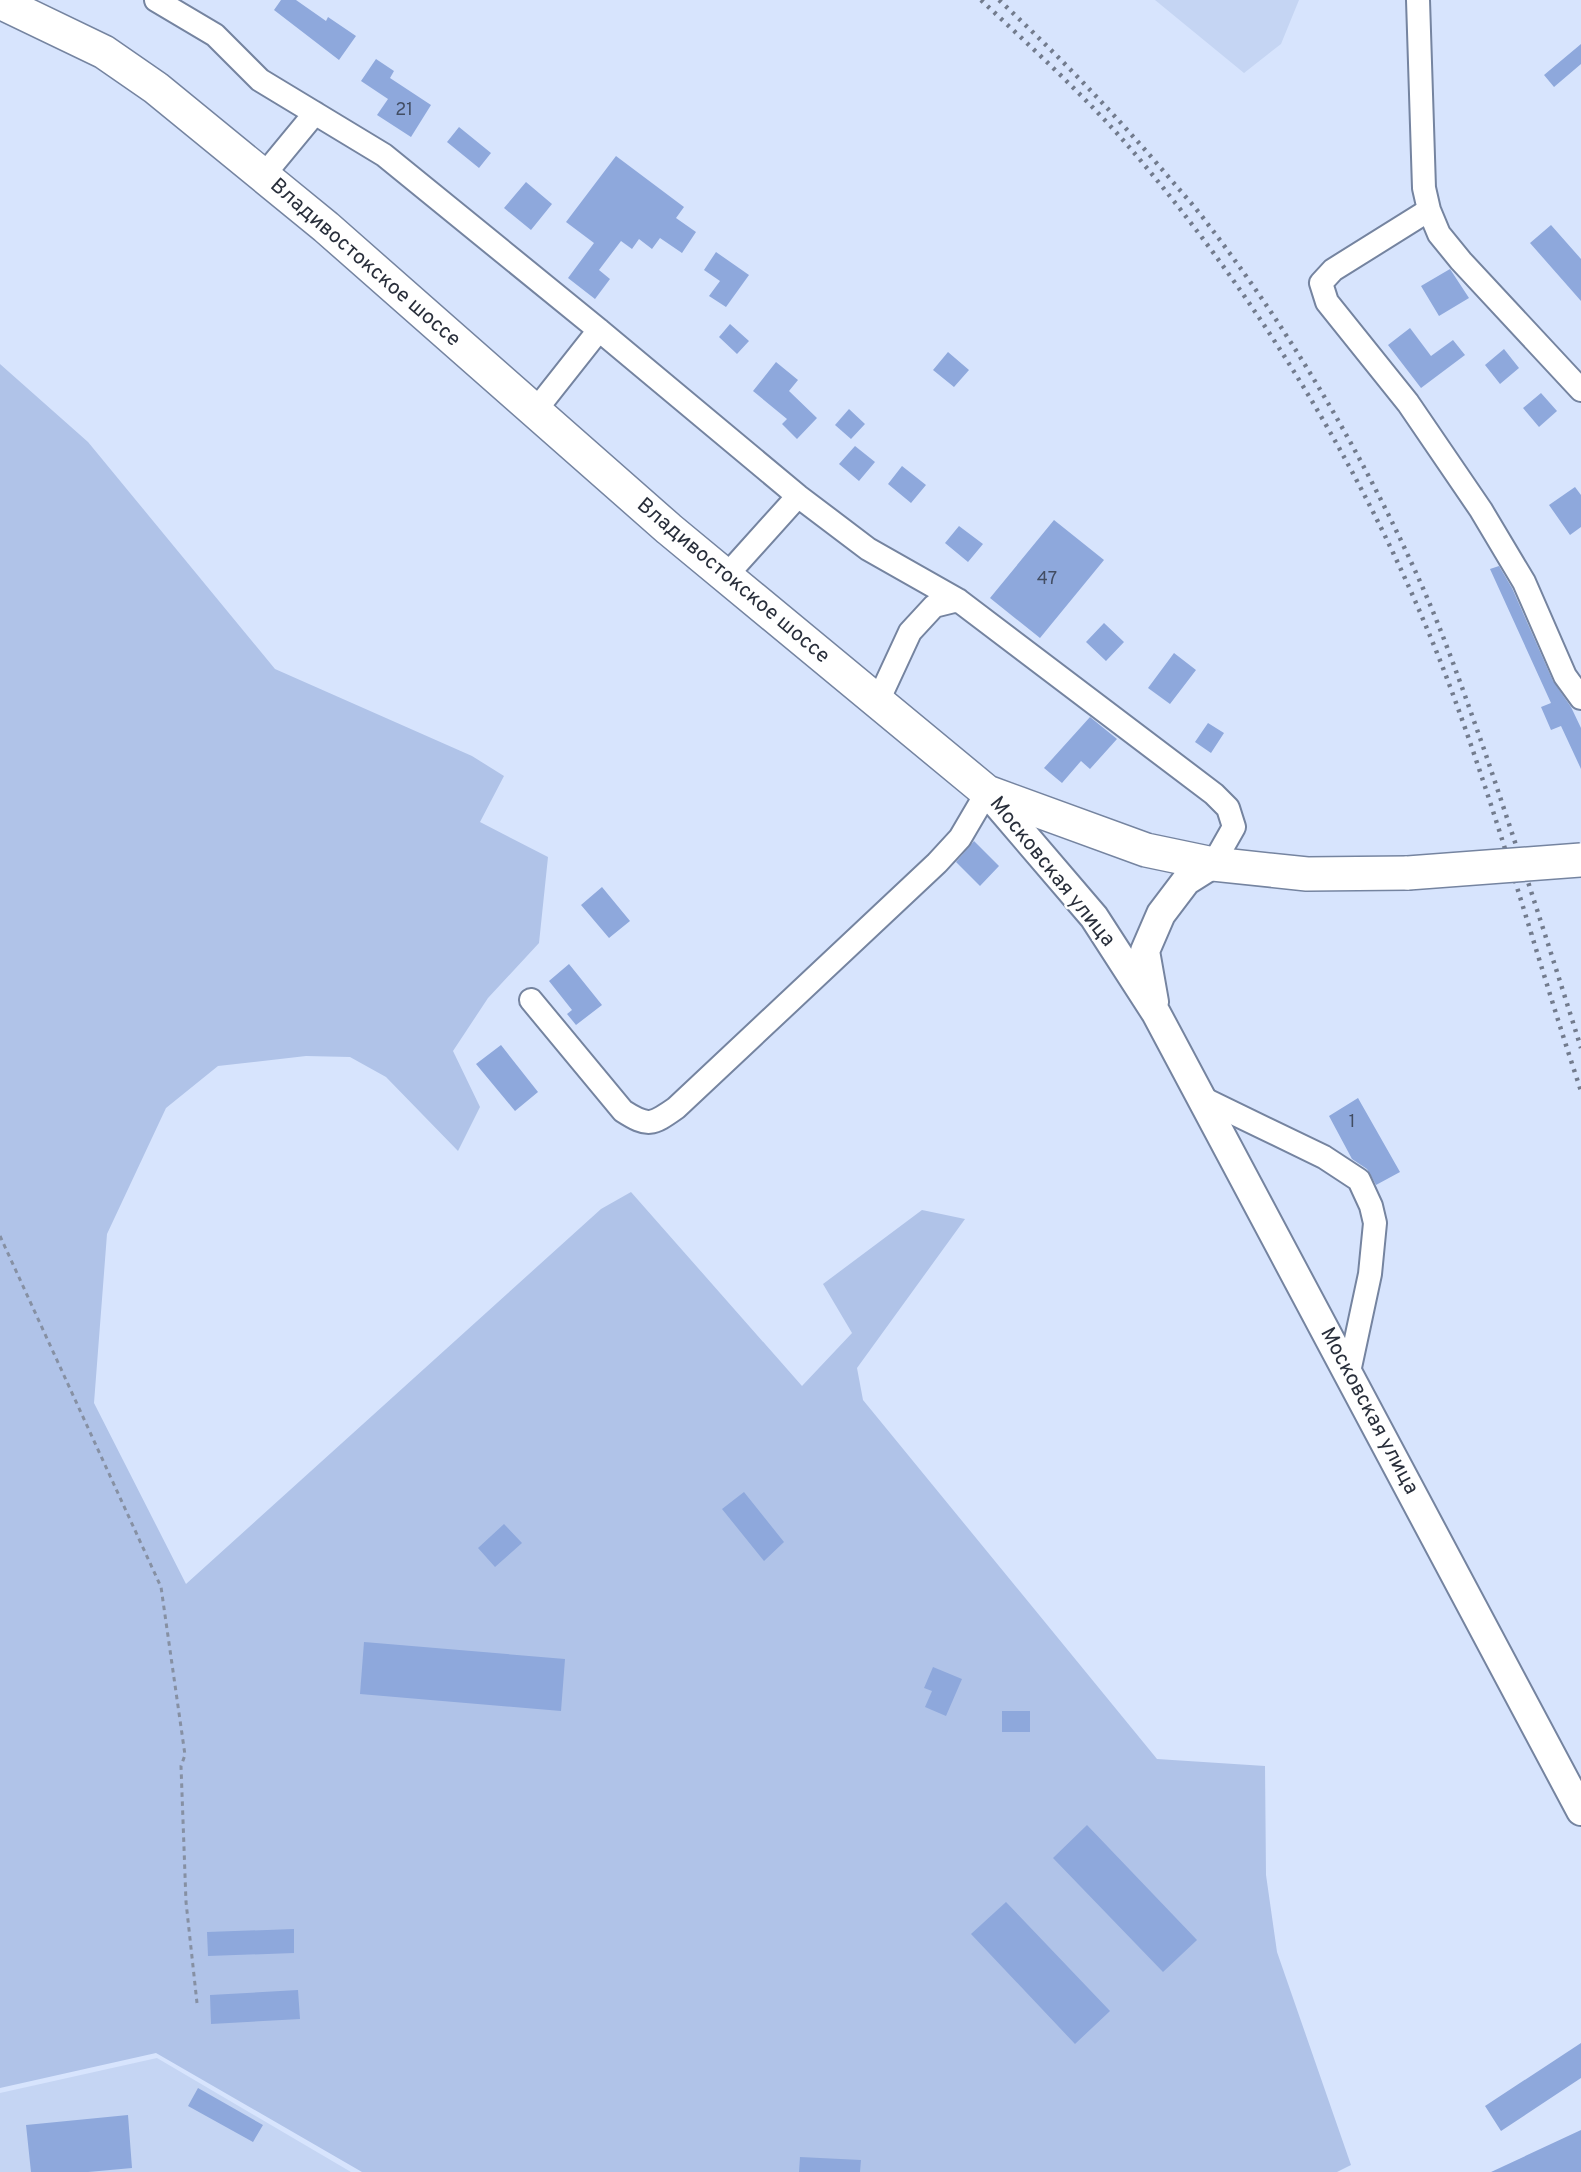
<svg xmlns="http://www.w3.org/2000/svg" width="1581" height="2172" viewBox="0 0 1581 2172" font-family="Overpass,sans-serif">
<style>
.built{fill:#c5d5f3}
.green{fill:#b0c3e8}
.building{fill:#8ea8dc}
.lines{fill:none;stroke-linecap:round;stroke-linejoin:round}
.minor-casing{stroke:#7584a0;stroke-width:26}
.major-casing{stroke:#7584a0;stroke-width:32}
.highway-casing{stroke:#7584a0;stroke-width:36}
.path{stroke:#8690a3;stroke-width:3;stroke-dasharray:4.5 4.5;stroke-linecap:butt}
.minor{stroke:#fff;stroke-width:22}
.major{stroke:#fff;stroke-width:28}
.highway{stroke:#fff;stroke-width:33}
.rail{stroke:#727b8d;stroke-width:4.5;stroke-dasharray:3 6;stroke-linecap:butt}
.highway-bridge-casing{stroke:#7584a0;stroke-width:36;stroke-linecap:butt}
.highway-bridge{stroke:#fff;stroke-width:33}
.labels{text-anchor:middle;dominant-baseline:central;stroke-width:5;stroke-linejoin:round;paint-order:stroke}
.number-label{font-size:18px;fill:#424d63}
.street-label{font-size:21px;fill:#292f3b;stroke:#fff}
</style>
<rect width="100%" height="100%" fill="#d7e4fd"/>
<path class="built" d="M1155,0H1299L1281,44L1244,73Z
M157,2058L351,2172H0V2093Z"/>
<path class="green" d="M0,364L88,442L275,669L472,756L504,776L480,822L548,857L539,943L488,998L453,1051L480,1107L458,1151L386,1077L350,1057L306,1056L218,1066L166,1108L107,1234L94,1403L186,1584L601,1209L631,1192L802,1386L852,1333L823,1284L922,1210L965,1219L857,1368L863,1400L1157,1759L1265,1766L1266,1875L1277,1952L1351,2165L1337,2172H362L156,2053L0,2088Z"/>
<path class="building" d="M281,0H296L326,21L328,17L356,36L339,60L274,10Z
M1581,44V64L1554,87L1544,75Z
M376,59L394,71L390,78L431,105L411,137L377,115L388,99L361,81Z
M459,127L491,153L479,168L447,142Z
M616,156L684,207L676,218L696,232L682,253L660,238L652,249L639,239L632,249L621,241L599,270L610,279L595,299L568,278L594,243L566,222Z
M526,182L552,204L531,230L504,208Z
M1551,225L1581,259V301L1530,243Z
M716,252L749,275L726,307L709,296L720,281L704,270Z
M1450,269L1469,298L1439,316L1421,286Z
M730,324L749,341L737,354L719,337Z
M1410,328L1431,356L1453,340L1465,355L1421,388L1388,345Z
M1504,349L1519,368L1500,384L1485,365Z
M948,352L969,370L954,387L933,370Z
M776,362L798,380L789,391L817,418L797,439L782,424L787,419L753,391Z
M1541,393L1557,411L1539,427L1523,408Z
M849,409L865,424L851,439L835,425Z
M855,446L875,462L859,481L839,464Z
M902,466L926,485L911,503L888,484Z
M1575,487L1581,495V527L1570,535L1549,505Z
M1054,520L1104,560L1040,638L990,598Z
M959,526L983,544L968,562L945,543Z
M1499,566L1512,588L1553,681L1571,707L1581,728V769L1561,726L1551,730L1541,707L1551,703L1490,569Z
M1104,623L1124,642L1106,661L1086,642Z
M1174,653L1196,670L1170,704L1148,688Z
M1090,717L1117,739L1090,769L1081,761L1062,783L1044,768Z
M1208,723L1224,733L1211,753L1195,742Z
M974,841L999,866L980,886L956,862Z
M602,887L630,921L609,938L581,905Z
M569,964L602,1005L576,1025L567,1014L572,1010L549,981Z
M501,1045L538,1092L515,1111L476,1064Z
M1358,1098L1400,1172L1376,1185L1367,1169L1352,1159L1329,1116Z
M744,1492L784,1542L764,1561L722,1509Z
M504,1524L522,1543L495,1567L478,1548Z
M364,1642L565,1659L561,1711L360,1694Z
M933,1667L962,1679L946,1716L925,1707L932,1691L924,1688Z
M1002,1711H1030V1732H1002Z
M1087,1825L1197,1940L1163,1972L1053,1858Z
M1006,1902L1110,2011L1075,2044L971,1934Z
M294,1929V1953L208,1956L207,1932Z
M298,1990L300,2019L211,2024L210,1995Z
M1581,2043V2078L1501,2131L1485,2106Z
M198,2088L263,2125L253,2142L188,2106Z
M128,2115L132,2168L88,2172H31L26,2125Z
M1581,2130V2172H1491Z
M800,2157L861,2160L860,2172H799Z"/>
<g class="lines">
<defs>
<path id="minor" d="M156,0L215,35L260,80L384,155L599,330L798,496L868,549L958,600L1214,794L1228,808L1234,827L1213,864
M1418,0L1424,188L1429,210L1439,234L1461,261L1581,390
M263,176L315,113
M1429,210L1333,270L1321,283L1327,302L1408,403L1481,510L1524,582L1565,676L1581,698
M535,411L599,330
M726,576L798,496
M878,701L910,632L934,606L958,600
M531,1000L623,1111C648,1127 652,1125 676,1108L937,863L960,838L987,792
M1202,1098L1324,1157L1359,1180L1371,1206L1375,1223L1370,1274L1349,1372"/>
<path id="major" d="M987,792L1094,917L1156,1013L1581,1811
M1154,1002L1145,951L1161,914L1186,881L1213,864"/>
<path id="highway" d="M0,2L104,52L156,88L326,227L669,529L987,792L1146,850L1213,864L1307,874L1408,873"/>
</defs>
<use href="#minor" class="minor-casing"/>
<use href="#major" class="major-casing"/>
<use href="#highway" class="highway-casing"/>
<path class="path" d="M0,1236L161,1587L185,1755L181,1766L186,1902L197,2003"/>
<use href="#minor" class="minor"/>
<use href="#major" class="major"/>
<use href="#highway" class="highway"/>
<path class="rail" d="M981,0C1031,47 1085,96 1130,148C1262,302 1369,479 1443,668C1496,806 1534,950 1581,1091
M999,0C1056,53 1109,108 1160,167C1176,186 1193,204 1207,223C1293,335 1365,458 1422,586C1446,640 1465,696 1485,752C1518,850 1550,949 1581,1048"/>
<defs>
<path id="highway-bridge" d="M1408,873L1581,860"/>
</defs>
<use href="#highway-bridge" class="highway-bridge-casing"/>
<use href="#highway-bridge" class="highway-bridge"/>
</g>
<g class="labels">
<g class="number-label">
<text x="404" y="110">21</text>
<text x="1047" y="579">47</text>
<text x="1352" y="1122">1</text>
</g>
<g class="street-label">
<text transform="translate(365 263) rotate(41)">Владивостокское шоссе</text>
<text transform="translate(733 581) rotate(40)">Владивостокское шоссе</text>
<text transform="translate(1052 872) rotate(51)">Московская улица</text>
<text transform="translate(1369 1411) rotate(62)">Московская улица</text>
</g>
</g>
</svg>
